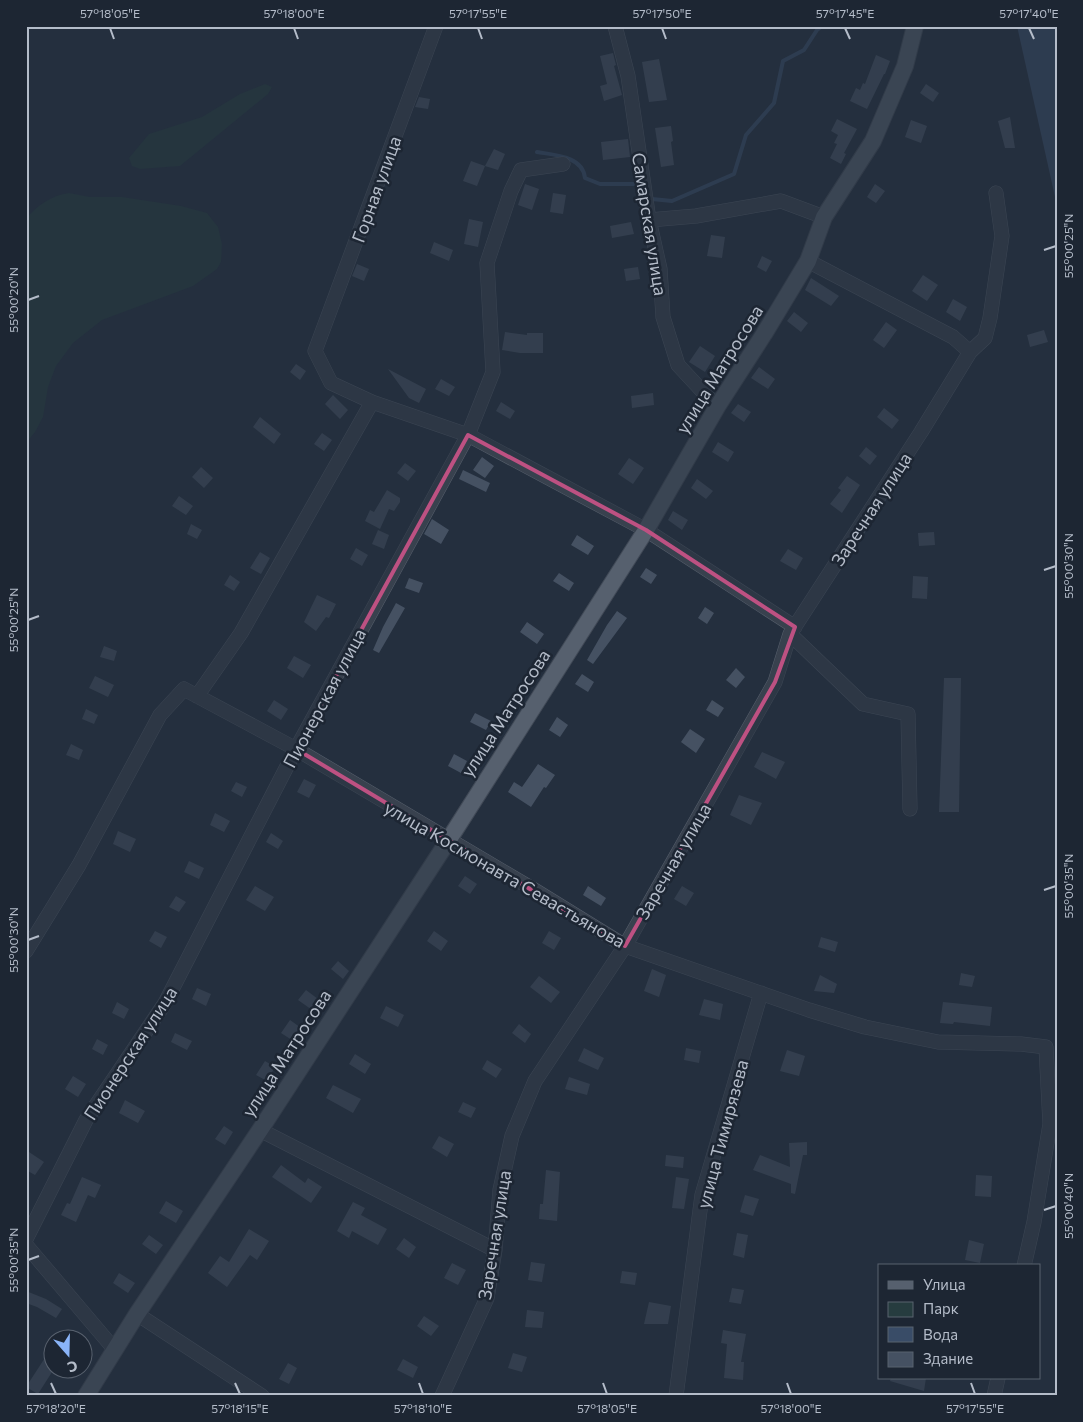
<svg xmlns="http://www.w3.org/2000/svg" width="1083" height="1422" viewBox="0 0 1083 1422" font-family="Commissioner,sans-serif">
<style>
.green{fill:#263c3f}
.water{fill:#394c67}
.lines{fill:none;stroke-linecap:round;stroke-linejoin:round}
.stream{stroke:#394c67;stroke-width:4}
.building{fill:#455162}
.minor-casing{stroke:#565f6c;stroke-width:15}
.major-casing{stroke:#414a57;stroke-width:18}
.minor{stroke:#38414e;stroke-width:14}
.major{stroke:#56606e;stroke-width:16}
.marked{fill:none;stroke:#bd5182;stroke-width:4;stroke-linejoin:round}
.ticks{fill:none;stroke:#b4bcc9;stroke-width:2}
.labels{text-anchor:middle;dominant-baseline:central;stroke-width:5;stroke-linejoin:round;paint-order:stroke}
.street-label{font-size:18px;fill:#b4bcc9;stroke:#1d2633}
.neatline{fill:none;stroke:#b4bcc9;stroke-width:2}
.ticks-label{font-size:12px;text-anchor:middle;fill:#b4bcc9}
</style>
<rect width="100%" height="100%" fill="#242f3e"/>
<path class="green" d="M265,84L272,87L268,94L180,166L140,169L132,166L129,158L149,134L202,117L240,94Z
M69,193L90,197H122L181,206L207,213L218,227L222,244L221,262L217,269L193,286L102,320L73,343L56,366L48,387L43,417L35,432L26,443V219C36,206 52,195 69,193Z"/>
<path class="water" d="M1017,26H1057V206Z"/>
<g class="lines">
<path class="stream" d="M537,152C554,155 583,156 585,178L600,184H642
M651,197L652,199L672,201L734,174L746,135L774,103L783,61L804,50L817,30L822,26"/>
</g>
<path class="building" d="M613,53L616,65L614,66L622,95L604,101L600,86L607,84L600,56Z
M876,55L890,61L885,74H884L867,109L850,101L856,88L860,90L863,83L865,84Z
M659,59L667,100L649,102L642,62Z
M926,84L939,93L933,102L920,93Z
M419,97L430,99L428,109L415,107Z
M1010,117L1015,148H1005L998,121Z
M837,119L857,129L844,153L846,154L841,164L830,158L837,144L834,143L838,135L831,131Z
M911,120L927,126L921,143L905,137Z
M671,126L673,141L671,142L674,165L661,167L655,128Z
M628,139L630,157L603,160L601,142Z
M494,149L505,154L498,170L485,166Z
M471,161L485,166L477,186L463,181Z
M525,184L539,189L532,210L518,205Z
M875,184L885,191L876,203L867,197Z
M553,193L566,195L563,214L550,212Z
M469,219L483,222L478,247L464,244Z
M631,222L634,234L612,238L610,226Z
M711,235L725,237L722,258L707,256Z
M434,242L453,250L449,261L430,253Z
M762,256L772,261L766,272L757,267Z
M357,264L369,269L364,281L352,276Z
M638,267L640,279L626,281L624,269Z
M923,275L938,285L927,301L912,291Z
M811,278L839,296L831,306L805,290Z
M953,299L967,307L960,321L946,312Z
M794,312L808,323L801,332L787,321Z
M886,322L897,330L884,348L873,340Z
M1044,330L1048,342L1030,347L1027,335Z
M505,332L527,335V333H543V353H520L502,350Z
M700,346L715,356L705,372L689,362Z
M296,364L306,371L300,380L290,372Z
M759,367L775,379L768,389L751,378Z
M388,369L426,389L419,403L409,398Z
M441,379L455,387L449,396L435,389Z
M653,393L654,405L632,408L631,396Z
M333,395L348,410L340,419L325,404Z
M501,402L515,411L510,419L496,411Z
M738,404L751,412L744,422L731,413Z
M884,408L899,420L892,429L877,417Z
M260,417L281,434L274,444L253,427Z
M322,433L332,440L324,451L314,444Z
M718,442L734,452L728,462L712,452Z
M866,447L877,456L870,465L859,456Z
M482,457L494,466L485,478L473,470Z
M629,458L644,468L633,484L618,474Z
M405,463L416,471L408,481L397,473Z
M201,467L213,478L204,488L192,477Z
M463,470L490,483L486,492L459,479Z
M847,476L860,485L842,513L830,504L841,490L838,488Z
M697,479L713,491L706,499L691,488Z
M387,490L400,498V502L394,511L389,509L380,529L365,521L370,510L374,512Z
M179,496L193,506L186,515L172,506Z
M673,511L688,520L682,530L668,520Z
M432,519L449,530L441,544L424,534Z
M191,524L202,530L197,539L187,534Z
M378,530L389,535L384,549L372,544Z
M934,532L935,545L919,546L918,533Z
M577,535L594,546L588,555L571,545Z
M356,548L368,555L362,566L350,559Z
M788,549L803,558L796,570L780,561Z
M260,552L270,558L261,574L250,568Z
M646,568L657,575L651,584L640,577Z
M559,573L574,583L569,591L553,581Z
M230,575L240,582L234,591L224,585Z
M913,576L928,577L927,599L912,598Z
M409,578L423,583L419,593L405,588Z
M317,595L336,604L329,618L326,617L316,631L304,622Z
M396,603L405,608L379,653L373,650L383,627Z
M705,607L714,613L707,624L698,618Z
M617,611L627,618L593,664L587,660L607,625Z
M527,622L544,634L537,644L520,632Z
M104,646L117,651L114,661L100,657Z
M294,656L311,665L303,678L287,668Z
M736,668L745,677L736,688L726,680Z
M582,674L594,682L588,692L575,684Z
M95,676L114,685L108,697L89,688Z
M944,678H961L959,812H939Z
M274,700L288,709L281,720L267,711Z
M712,700L724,708L718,717L706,710Z
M86,709L98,715L94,724L82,719Z
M475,713L491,721L486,730L470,722Z
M557,717L568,725L560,737L549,730Z
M690,729L705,739L696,753L681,742Z
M71,744L83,750L79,760L66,755Z
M762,752L785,762L776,779L754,767Z
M454,754L467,761L461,773L448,766Z
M538,764L555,775L546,788L544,787L531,807L508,792L514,782L522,787Z
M304,779L316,785L309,798L297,792Z
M236,782L247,787L242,797L231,791Z
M739,795L762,803L751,825L730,815Z
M215,813L230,821L224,832L210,825Z
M118,831L136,839L130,852L113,844Z
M271,833L283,841L278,849L266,842Z
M189,861L204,868L199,879L184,872Z
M465,876L477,884L470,894L458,886Z
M255,886L274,897L265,911L246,900Z
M588,886L606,898L601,906L583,895Z
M682,886L694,893L686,906L674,899Z
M176,896L186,902L179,912L169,907Z
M155,931L167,937L161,948L149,941Z
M434,931L448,941L441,951L427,941Z
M549,931L561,938L554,950L542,943Z
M821,937L838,942L835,952L818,947Z
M338,961L349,971L343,979L331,969Z
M652,969L666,975L659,997L644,991Z
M961,973L975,976L972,987L959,985Z
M820,975L837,984L834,993L814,991Z
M539,976L560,992L551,1003L530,987Z
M197,988L211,994L206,1006L192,999Z
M306,990L322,1002L315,1012L298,1000Z
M704,999L723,1004L720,1020L699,1015Z
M117,1002L129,1009L124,1019L112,1013Z
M943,1002L992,1007L990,1026L954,1022L953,1024L940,1023Z
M386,1006L404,1015L398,1027L380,1018Z
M290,1020L304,1030L295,1042L281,1033Z
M519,1024L531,1034L525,1043L512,1033Z
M175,1033L192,1041L187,1050L171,1042Z
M97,1039L108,1045L103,1055L92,1049Z
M584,1048L604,1058L598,1070L578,1061Z
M686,1048L701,1051L699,1063L684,1060Z
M787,1050L805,1056L799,1076L780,1071Z
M355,1054L371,1064L365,1074L349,1064Z
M487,1060L502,1069L496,1078L482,1069Z
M265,1061L275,1067L267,1081L256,1075Z
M73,1076L86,1084L78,1097L65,1089Z
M569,1077L590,1084L587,1095L565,1089Z
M333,1085L361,1099L353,1113L326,1098Z
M125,1100L145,1111L138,1123L119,1113Z
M463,1102L476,1108L471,1118L458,1112Z
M224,1126L233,1132L225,1145L215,1139Z
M439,1136L454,1144L447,1157L432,1148Z
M807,1142V1155H803L795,1194L791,1193V1184L753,1170L760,1155L790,1167L789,1143Z
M26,1150L44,1162L35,1175L26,1170Z
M666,1155L684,1157L683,1168L665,1166Z
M281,1165L305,1183L308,1178L322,1187L311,1203L272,1177Z
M546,1170L560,1172L557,1221L539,1219L540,1204H543Z
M976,1175L992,1176L991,1197L975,1196Z
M82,1177L101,1185L95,1198L88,1195L76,1222L61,1215L67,1203L70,1204Z
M676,1177L689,1179L684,1209L672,1208Z
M745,1195L759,1199L753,1216L740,1212Z
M166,1201L183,1211L176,1223L159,1213Z
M353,1202L365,1208L361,1215L387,1229L378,1245L352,1231L349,1238L337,1231Z
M249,1229L269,1241L257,1260L250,1255L227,1287L208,1273L220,1256L229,1262Z
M737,1233L748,1235L744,1258L733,1255Z
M149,1235L163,1245L156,1254L142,1244Z
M404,1238L416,1247L409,1258L396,1249Z
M969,1240L984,1244L980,1263L965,1260Z
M531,1262L545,1264L542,1282L528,1280Z
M452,1263L466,1270L458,1285L444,1278Z
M622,1271L637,1273L635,1285L620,1283Z
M119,1273L135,1283L128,1293L113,1283Z
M732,1288L744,1290L741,1304L729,1302Z
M26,1291L46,1299L62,1309L56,1318L37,1307L26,1303Z
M649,1302L671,1306L668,1324H644Z
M527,1310L544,1312L542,1328L525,1327Z
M424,1316L439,1326L431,1336L417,1326Z
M723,1330L746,1334L741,1362H744L743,1380L724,1378L727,1344L721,1343Z
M52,1347V1372L38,1394L26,1387Z
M513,1353L527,1357L522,1372L508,1368Z
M403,1359L418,1367L413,1378L397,1370Z
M288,1363L297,1368L289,1384L279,1379Z
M891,1378H926L924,1391L890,1381Z"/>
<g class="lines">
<defs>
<path id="minor" d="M615,26L628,76L649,220L660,269L663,317L678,365L717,407
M649,220L696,216L781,201L824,217
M970,352L985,338L990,318L1002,236L996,193
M372,402L331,383L315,351L436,26
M790,634L863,704L908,714L910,809
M197,696L241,633L372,402L468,435L646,530L795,627
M26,951L79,865L160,715L184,689L296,749L536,891L625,946L809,1010L865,1027L938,1042L1021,1044L1046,1047L1050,1124L1034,1222L1024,1266
M260,1130L495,1250
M26,1239L86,1120L165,1003L296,749L468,435L493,372L487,263L511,191L521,170L563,164
M26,1245L115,1350
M137,1314L262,1396
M442,1396L487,1298L495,1250L500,1190L512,1136L535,1081L625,946L775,682L790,634L921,432L970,352L953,337L808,261
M676,1396L702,1195L761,993
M994,1396L998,1378"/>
<path id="major" d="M86,1396L137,1314L260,1130L448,841L646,530L717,407L764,334L808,261L824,217L873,141L905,66L915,26"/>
</defs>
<use href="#minor" class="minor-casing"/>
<use href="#major" class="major-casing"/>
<use href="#minor" class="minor"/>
<use href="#major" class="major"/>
</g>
<path d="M0 0H1083V1422H0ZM468,435L646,530L795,627L775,682L625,946L296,749Z" fill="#242f3e" fill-opacity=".55" fill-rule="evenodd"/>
<path class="marked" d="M468,435L646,530L795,627L775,682L625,946L296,749Z"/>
<path class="ticks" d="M110,28L114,39M294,28L298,39M478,28L482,39M662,28L666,39M845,28L850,39M1029,28L1034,39M1044,250L1056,246M28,300L39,296M1044,570L1056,566M28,620L39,616M1044,890L1056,886M28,940L39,936M1044,1210L1056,1206M28,1260L39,1256M51,1383L56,1394M235,1383L240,1394M419,1383L423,1394M603,1383L607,1394M787,1383L791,1394M971,1383L975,1394"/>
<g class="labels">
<g class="street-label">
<text transform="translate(376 189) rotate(-70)">Горная улица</text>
<text transform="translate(650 224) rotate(81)">Самарская улица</text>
<text transform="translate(719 369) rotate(-58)">улица Матросова</text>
<text transform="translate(871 509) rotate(-57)">Заречная улица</text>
<text transform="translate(324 698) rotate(-62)">Пионерская улица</text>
<text transform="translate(505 713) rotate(-57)">улица Матросова</text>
<text transform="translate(673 861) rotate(-60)">Заречная улица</text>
<text transform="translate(505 874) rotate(30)">улица Космонавта Севастьянова</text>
<text transform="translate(130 1053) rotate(-57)">Пионерская улица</text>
<text transform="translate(286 1053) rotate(-57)">улица Матросова</text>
<text transform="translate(722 1134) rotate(-75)">улица Тимирязева</text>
<text transform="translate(494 1235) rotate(-81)">Заречная улица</text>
</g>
</g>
<rect width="1083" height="1422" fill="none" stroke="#1d2633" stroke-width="55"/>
<rect x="878" y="1264" width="162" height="115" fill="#1d2633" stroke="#59626f"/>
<rect x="888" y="1281" width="25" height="8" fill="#56606e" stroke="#59626f"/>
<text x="923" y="1290" font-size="15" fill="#b4bcc9">Улица</text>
<rect x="888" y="1302" width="25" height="15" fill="#263c3f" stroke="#59626f"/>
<text x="923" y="1314" font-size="15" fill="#b4bcc9">Парк</text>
<rect x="888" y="1327" width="25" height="15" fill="#394c67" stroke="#59626f"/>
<text x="923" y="1340" font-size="15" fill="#b4bcc9">Вода</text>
<rect x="888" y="1352" width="25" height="15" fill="#455162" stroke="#59626f"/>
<text x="923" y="1364" font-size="15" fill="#b4bcc9">Здание</text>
<g transform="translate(68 1354) rotate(160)"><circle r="24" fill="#1d2633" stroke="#59626f"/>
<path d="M0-4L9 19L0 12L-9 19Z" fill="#8ab4f8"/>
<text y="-8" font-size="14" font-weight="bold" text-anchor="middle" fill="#b4bcc9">С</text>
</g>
<rect x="28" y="28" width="1028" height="1366" class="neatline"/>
<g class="ticks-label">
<text x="110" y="18">57°18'05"E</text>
<text x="294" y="18">57°18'00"E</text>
<text x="478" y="18">57°17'55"E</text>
<text x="662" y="18">57°17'50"E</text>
<text x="845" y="18">57°17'45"E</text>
<text x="1029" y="18">57°17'40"E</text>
<text transform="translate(1069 246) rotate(-90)" y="4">55°00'25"N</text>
<text transform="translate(14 300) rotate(-90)" y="4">55°00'20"N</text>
<text transform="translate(1069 566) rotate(-90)" y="4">55°00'30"N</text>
<text transform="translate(14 620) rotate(-90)" y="4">55°00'25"N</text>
<text transform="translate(1069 886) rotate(-90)" y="4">55°00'35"N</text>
<text transform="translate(14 940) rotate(-90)" y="4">55°00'30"N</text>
<text transform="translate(1069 1206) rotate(-90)" y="4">55°00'40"N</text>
<text transform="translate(14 1260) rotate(-90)" y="4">55°00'35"N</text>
<text x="56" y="1413">57°18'20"E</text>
<text x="240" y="1413">57°18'15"E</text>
<text x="423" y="1413">57°18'10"E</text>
<text x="607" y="1413">57°18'05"E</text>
<text x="791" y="1413">57°18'00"E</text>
<text x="975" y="1413">57°17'55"E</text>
</g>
</svg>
